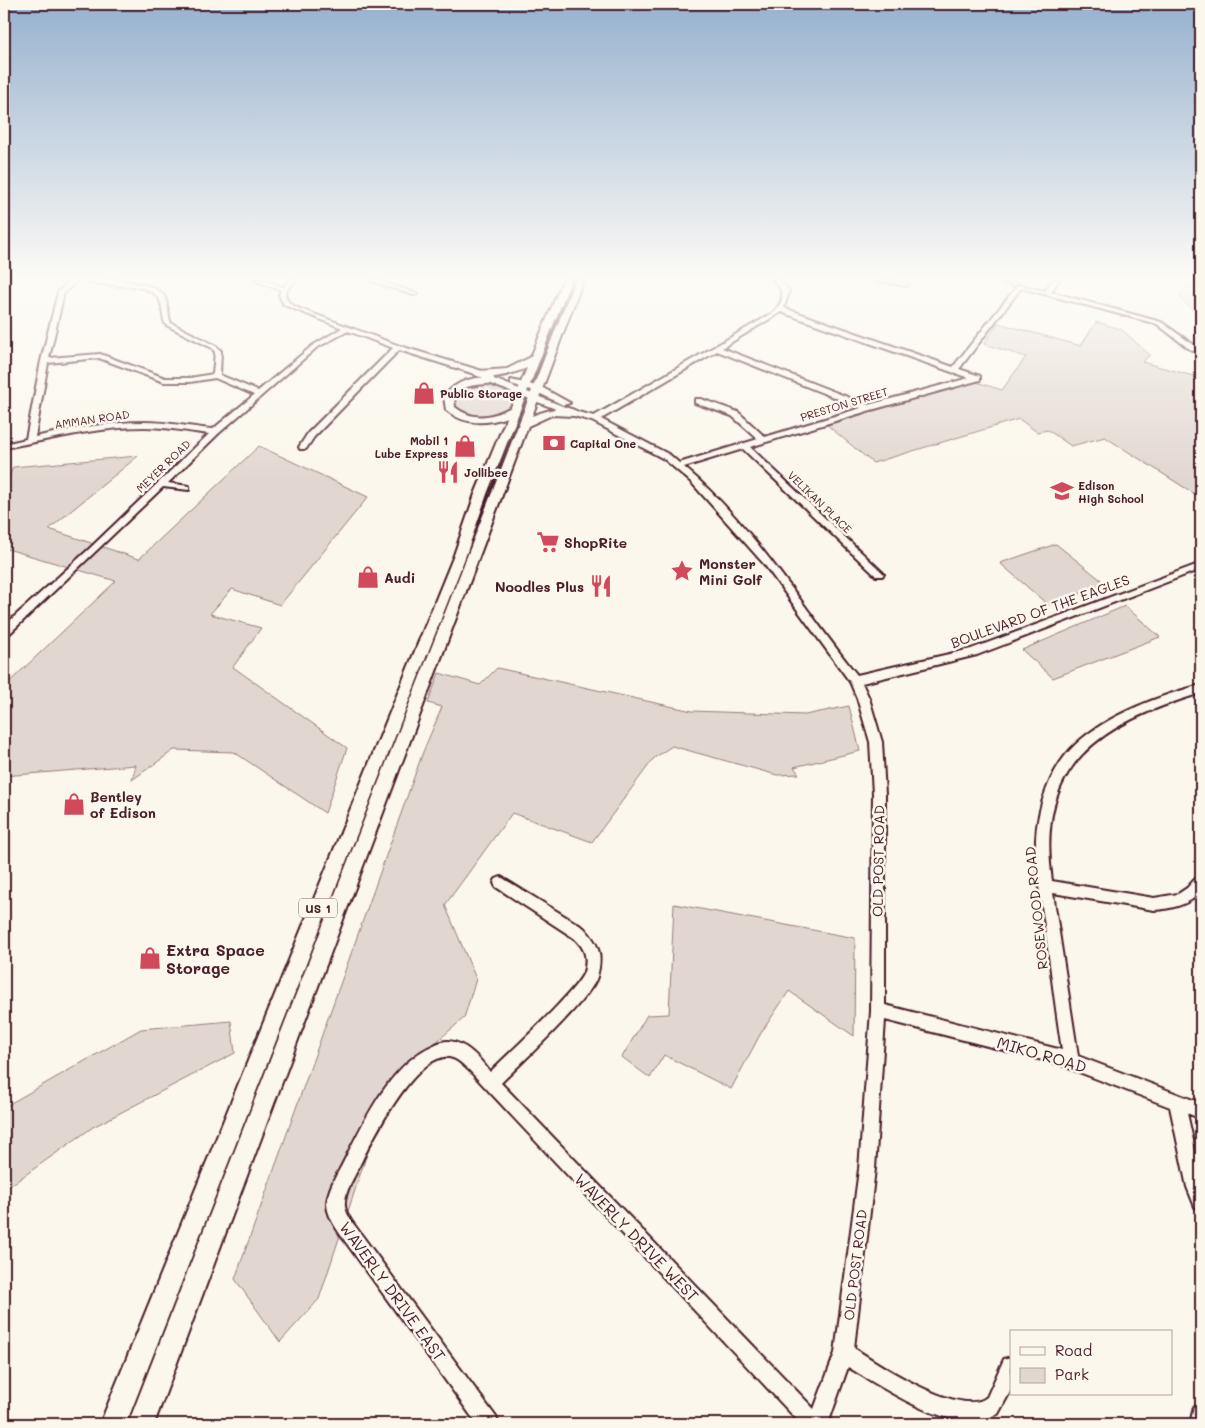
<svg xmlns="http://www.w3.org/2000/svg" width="1205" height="1428" viewBox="0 0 1205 1428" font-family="Mali,sans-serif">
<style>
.green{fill:#e2d7d0;stroke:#967b7e}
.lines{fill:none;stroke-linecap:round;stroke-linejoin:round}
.minor-casing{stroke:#4a1f2b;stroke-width:4}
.highway-casing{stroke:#4a1f2b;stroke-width:4}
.minor{fill:#fbf7ec;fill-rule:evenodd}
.highway{fill:#fbf7ec;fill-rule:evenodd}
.labels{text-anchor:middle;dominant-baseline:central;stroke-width:5;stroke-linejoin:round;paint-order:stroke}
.far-poi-label{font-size:11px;font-weight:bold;fill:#4a1f2b;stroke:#fbf7ec;text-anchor:start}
.far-street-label{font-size:11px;fill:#4a1f2b;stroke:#fbf7ec}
.shield{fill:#fbf7ec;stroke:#7f6065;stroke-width:1}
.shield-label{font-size:12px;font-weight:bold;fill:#4a1f2b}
.poi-label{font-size:14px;font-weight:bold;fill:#4a1f2b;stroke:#fbf7ec;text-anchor:start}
.street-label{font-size:14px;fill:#4a1f2b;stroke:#fbf7ec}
.near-poi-label{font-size:16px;font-weight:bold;fill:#4a1f2b;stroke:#fbf7ec;text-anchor:start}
.near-street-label{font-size:16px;fill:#4a1f2b;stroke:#fbf7ec}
</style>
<rect width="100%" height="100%" fill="#fbf7ec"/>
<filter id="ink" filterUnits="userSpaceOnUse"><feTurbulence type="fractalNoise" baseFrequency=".02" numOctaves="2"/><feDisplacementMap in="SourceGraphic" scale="10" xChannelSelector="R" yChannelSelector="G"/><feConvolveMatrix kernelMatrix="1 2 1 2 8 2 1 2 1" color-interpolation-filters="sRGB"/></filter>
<g filter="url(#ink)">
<path class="green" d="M1198,283H1201V316L1182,300L1180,296L1184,288Z
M1096,322L1121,329L1150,355L1142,362L1201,378V498L1105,437L1071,446L1048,430L1037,432L1019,419L873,463L827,425L973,381L1002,390L1026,357L984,344L998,323L1081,346Z
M483,384L512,393L513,399L509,408L491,418L467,416L454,407L453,396L466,385Z
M259,446L368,497L280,605L232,589L210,614L261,628L233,667L347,748L325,813L234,752L174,750L132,780L136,765L4,776V687L116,581L4,548V489L13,467L138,456L49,529L139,559Z
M1056,544L1106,584L1048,605L1000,563Z
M1125,606L1160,637L1053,678L1022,650Z
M497,668L692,711L805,715L849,706L860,751L794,767L799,774L777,775L672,746L654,758L592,842L512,813L445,905L476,979L464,1018L391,1081L319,1299L280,1342L235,1279L423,752L442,707L428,703L439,673L480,685Z
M674,904L855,938L854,1036L789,991L761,1033L731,1089L664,1055L650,1078L622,1057L647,1015L669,1014Z
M231,1021L235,1053L93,1127L4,1190V1107L141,1029Z"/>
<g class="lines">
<defs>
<path id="minor" d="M71,280H78L64,293L49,358L100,354L165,378H190L213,374L215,352L212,348L166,325C161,317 164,307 159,299C148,279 102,290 85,280C104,279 151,279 164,296C169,304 167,315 171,323L216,346L221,351L220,375L258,391L312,346L342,328L284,305L279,295L281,290L254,280H263L283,287L290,280H296L287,290L285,295L289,303L298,308L400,346L492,374L494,379L578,412L594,416L773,313C785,300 785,292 773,280C783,280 785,284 789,292L784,308L953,367L1018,285L1045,291L1053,280H1059L1051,292L1161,322L1201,350V355L1188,348L1157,324L1021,288L959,369L980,376V380L871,410L750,447L882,572L884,574L882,576H876L743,449L684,467C753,525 801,605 857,675L971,649L1201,563V569L977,655L862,683L869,698L882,742L885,794V1005L1062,1050C1055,1006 1050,962 1044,919C1040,893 1035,866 1036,840C1037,807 1051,767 1076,744C1107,715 1161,695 1201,685V693C1100,724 1035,763 1052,881L1154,898L1178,894L1187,888L1196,878L1201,876V892C1188,905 1172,909 1154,910L1053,893L1078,1056L1201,1103V1119L1187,1113L1201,1177V1209L1195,1207L1187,1187L1170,1107L1058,1064L885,1020L875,1169L854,1348C878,1364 962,1419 987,1397L1004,1359L1011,1357V1390L998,1414C991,1417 983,1420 976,1421C939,1425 879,1386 848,1367L828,1424H801L470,1071C463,1065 455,1055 444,1057C411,1062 371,1141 358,1169C353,1179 346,1190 345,1201C344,1210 348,1215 352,1222L496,1417L499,1424H477L340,1234C334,1225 327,1214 327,1203C328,1188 338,1173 344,1161C364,1121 391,1063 434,1045C438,1043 443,1041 448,1041C466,1042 480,1059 490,1072C508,1054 578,990 584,972C588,957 585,948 574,938L496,887L494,883L496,879L501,877L584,928C599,944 603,955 597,977C591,998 520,1064 501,1083L814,1409L835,1353L859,1169L871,1011L873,794L870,742L857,698L850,682L764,564L691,482L664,459L592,421L574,416L488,383L481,376L399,350L314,437L306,449H300L299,447L308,433L393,348L348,331L316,348L218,434L168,483L189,486V490L163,487L8,635L4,636V626L88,550L209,434C187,431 166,427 144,427C96,427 50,440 4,448V444L26,439L41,361L58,292ZM781,312L969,378L868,405L722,348ZM717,351L861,408L765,437L738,412L701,399H695V403L732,416L758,439L679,463L670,455L601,419ZM99,358L164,382H190L215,378L254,395L213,429C190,427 168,422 145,422C107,422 71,429 35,437L48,363Z
M368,280H377L418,294L413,295Z
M875,280H890L909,284L906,286Z
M996,280H1006L1017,284L1014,286Z
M511,380L541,387L570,403L563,405L535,391L511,384Z
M1201,1404V1424H1190L1194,1407Z"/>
<path id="highway" d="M563,280H571L487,494L466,555L126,1424H100L454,555L475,494L507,417C485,425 464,425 446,410L444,397C455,381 475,375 494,379V383C479,386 465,382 454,397L455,407C472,421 492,418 511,407L527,368C515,373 485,383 474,374L479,371L507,369L531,357Z
M575,280H583L532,416C544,411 568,403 579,413L574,416L552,415L528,426L154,1424H128Z"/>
</defs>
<use href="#minor" class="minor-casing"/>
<use href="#highway" class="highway-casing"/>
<use href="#minor" class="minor"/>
<use href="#highway" class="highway"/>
</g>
</g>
<linearGradient id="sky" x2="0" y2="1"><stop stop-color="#97b1cf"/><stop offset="0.58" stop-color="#fdfbf6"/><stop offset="1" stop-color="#fdfbf6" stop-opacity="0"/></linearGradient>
<rect width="1205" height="480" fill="url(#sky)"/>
<defs>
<symbol id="shop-bare" viewBox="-9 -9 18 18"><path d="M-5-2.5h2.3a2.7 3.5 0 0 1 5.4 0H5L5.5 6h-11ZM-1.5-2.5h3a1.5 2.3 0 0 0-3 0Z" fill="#d1495b" stroke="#fbf7ec" stroke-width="2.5" paint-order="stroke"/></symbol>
<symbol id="bank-bare" viewBox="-9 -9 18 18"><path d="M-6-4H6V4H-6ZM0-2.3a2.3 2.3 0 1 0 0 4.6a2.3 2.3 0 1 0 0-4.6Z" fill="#d1495b" stroke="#fbf7ec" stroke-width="2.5" paint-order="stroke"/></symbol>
<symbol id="restaurant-bare" viewBox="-9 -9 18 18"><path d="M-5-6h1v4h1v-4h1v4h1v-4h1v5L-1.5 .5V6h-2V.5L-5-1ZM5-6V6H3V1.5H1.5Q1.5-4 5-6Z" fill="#d1495b" stroke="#fbf7ec" stroke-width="2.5" paint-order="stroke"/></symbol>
<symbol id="school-bare" viewBox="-9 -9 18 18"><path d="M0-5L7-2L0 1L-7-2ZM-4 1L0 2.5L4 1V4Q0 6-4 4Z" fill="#d1495b" stroke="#fbf7ec" stroke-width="2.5" paint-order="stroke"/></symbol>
<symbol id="supermarket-bare" viewBox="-9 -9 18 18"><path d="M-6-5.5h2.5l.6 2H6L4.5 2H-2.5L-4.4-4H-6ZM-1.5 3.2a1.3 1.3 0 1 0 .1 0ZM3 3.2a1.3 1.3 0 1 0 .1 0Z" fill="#d1495b" stroke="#fbf7ec" stroke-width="2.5" paint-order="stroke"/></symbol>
<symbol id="sight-bare" viewBox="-9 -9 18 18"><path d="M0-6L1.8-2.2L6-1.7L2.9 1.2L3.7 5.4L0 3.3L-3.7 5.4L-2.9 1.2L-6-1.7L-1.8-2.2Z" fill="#d1495b" stroke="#fbf7ec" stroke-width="2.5" paint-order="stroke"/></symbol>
</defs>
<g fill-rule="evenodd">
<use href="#shop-bare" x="408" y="377" width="32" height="32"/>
<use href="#bank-bare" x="538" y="427" width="32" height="32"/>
<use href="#shop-bare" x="449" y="430" width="32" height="32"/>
<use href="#restaurant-bare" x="432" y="456" width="32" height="32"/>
<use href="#school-bare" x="1046" y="475" width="32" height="32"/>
<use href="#supermarket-bare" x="532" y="526" width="32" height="32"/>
<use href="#sight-bare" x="666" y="555" width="32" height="32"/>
<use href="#shop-bare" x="352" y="561" width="32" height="32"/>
<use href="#restaurant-bare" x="585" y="570" width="32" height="32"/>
<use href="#shop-bare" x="58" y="788" width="32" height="32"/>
<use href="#shop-bare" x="134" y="942" width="32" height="32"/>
</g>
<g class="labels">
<g class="far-poi-label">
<text x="440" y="393">Public Storage</text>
<text x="448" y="440" text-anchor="end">Mobil 1<tspan x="448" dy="13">Lube Express</tspan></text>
<text x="570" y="443">Capital One</text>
<text x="464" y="472">Jollibee</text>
<text x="1078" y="485">Edison<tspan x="1078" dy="13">High School</tspan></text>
</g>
<g class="far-street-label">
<text transform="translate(844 404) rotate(-17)">PRESTON STREET</text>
<text transform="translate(92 419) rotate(-8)">AMMAN ROAD</text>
<text transform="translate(163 466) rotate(-44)">MEYER ROAD</text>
<text transform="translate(820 502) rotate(44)">VELIKAN PLACE</text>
</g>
<rect class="shield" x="299" y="898.5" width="38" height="19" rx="4"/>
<g class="shield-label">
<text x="318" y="908">US 1</text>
</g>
<g class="poi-label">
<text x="564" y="542">ShopRite</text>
<text x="699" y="563">Monster<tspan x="699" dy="16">Mini Golf</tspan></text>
<text x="384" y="577">Audi</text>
<text x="584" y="586" text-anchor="end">Noodles Plus</text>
<text x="90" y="796">Bentley<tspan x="90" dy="16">of Edison</tspan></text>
</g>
<g class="street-label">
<text transform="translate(1040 611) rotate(-20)">BOULEVARD OF THE EAGLES</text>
<text transform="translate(878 861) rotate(-89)">OLD POST ROAD</text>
<text transform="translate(1036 908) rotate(-96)">ROSEWOOD ROAD</text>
<text transform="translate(855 1265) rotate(-83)">OLD POST ROAD</text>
</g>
<g class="near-poi-label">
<text x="166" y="949">Extra Space<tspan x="166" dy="18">Storage</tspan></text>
</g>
<g class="near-street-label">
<text transform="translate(1042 1054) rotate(16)">MIKO ROAD</text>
<text transform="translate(637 1237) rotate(46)">WAVERLY DRIVE WEST</text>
<text transform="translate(393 1291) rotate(54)">WAVERLY DRIVE EAST</text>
</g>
</g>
<rect width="1205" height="1428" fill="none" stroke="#fbf7ec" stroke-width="20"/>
<rect x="10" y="10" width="1185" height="1408" fill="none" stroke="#4a1f2b" stroke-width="2" filter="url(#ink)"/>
<rect x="1010" y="1330" width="162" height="65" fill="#fbf7ec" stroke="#b4a19f"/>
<rect x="1020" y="1347" width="25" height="8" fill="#fbf7ec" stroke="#b4a19f"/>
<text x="1055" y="1356" font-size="15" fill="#4a1f2b">Road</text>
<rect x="1020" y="1368" width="25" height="15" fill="#e2d7d0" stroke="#b4a19f"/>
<text x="1055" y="1380" font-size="15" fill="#4a1f2b">Park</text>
</svg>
